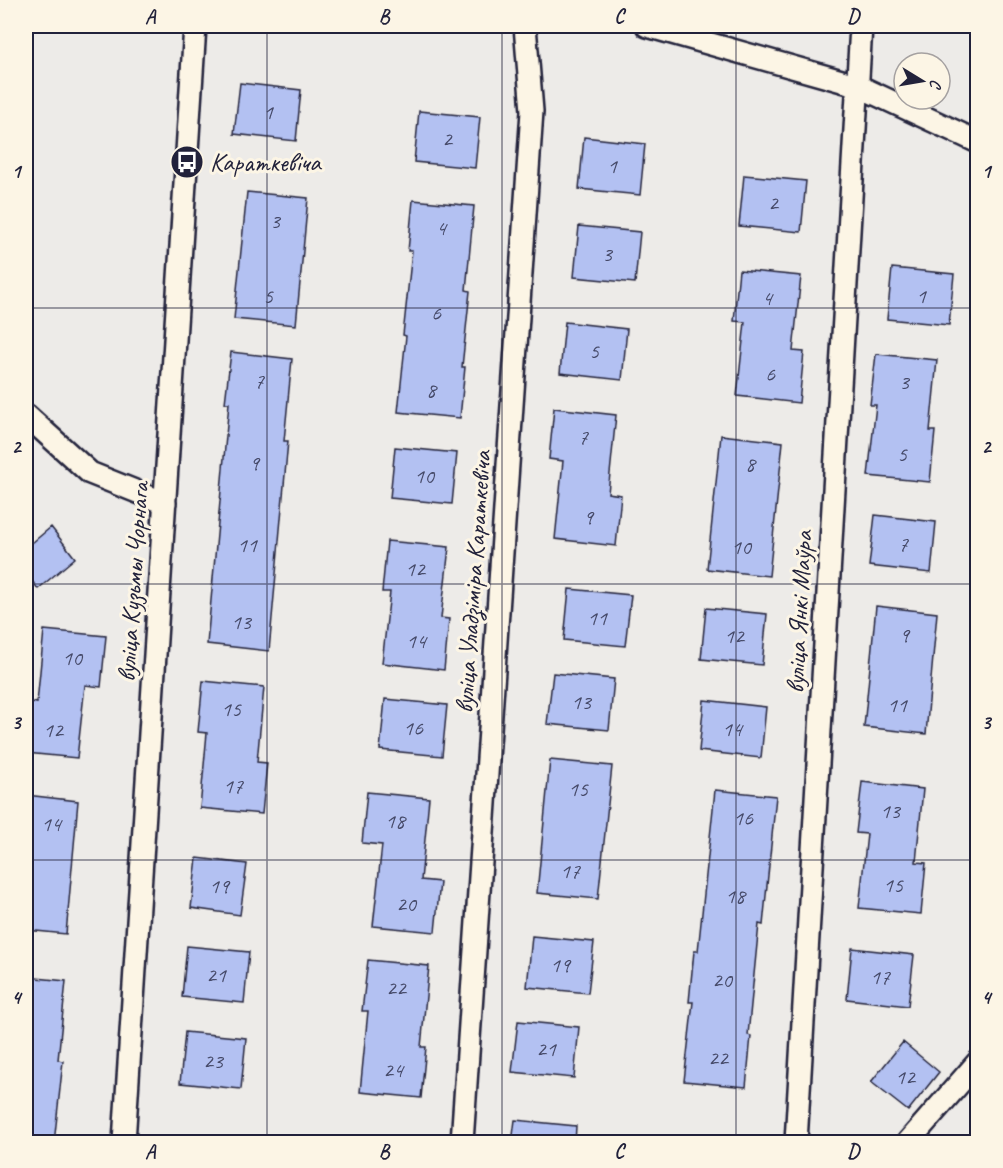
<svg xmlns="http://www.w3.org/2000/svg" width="1003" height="1168" viewBox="0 0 1003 1168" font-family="Caveat,sans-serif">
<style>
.building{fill:#b3c1f2;stroke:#22223b;stroke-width:1.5}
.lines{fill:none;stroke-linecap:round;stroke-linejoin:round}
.minor-casing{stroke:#22223b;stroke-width:26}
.minor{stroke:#fcf5e5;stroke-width:21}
.grid{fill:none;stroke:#22223b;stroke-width:1.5;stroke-opacity:0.55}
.labels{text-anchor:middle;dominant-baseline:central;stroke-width:6;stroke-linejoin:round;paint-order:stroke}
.number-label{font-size:22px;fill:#464a69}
.poi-label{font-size:26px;fill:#22223b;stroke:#fcf5e5;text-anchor:start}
.street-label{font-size:26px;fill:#22223b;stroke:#fcf5e5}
.neatline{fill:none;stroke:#22223b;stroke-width:2}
.grid-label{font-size:20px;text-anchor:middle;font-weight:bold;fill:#22223b}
</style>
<rect width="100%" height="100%" fill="#edebe8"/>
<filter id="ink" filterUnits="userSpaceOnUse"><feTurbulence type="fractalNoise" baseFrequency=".0167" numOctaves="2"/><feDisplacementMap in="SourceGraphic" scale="12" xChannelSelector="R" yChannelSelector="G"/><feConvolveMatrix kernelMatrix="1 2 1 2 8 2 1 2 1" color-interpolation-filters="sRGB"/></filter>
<g filter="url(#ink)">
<path class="building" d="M240,83L301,90L296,141L234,134Z
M419,111L480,117L475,168L414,162Z
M584,137L645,144L640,195L579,189Z
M744,175L806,181L801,232L739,226Z
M247,192L308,198L296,325L234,319Z
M413,200L474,206L466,290L470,291L462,367H465L460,418L398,412L406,336L403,335L412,251H408Z
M579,226L640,232L635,283L574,277Z
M892,268L954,274L949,325L887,319Z
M739,270L801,276L793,351L804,352L799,403L737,396L745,322L734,321Z
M565,322L627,329L622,380L560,373Z
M231,352L292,359L284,441H288L269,651L207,644L229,403H225Z
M876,354L937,360L930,431H935L930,482L868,476L876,405H870Z
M554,408L616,415L608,493L621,495L616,546L555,539L563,461L549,459Z
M721,435L783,442L769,576L707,569Z
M395,447L457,453L452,504L390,498Z
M875,515L936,522L931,573L869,566Z
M51,527L75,558L38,589L26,573V548Z
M387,541L449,547L441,618L449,619L444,670L382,663L390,592H382Z
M569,589L631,595L625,646L564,640Z
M876,606L937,613L926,734L864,727Z
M706,608L767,614L762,665L701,659Z
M44,630L106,636L101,687L85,685L77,758L26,753V701L37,703Z
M553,673L614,679L609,730L547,724Z
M203,681L264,687L257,762L267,763L262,814L200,808L207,733L198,732Z
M385,699L447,705L442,756L380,750Z
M704,700L766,707L761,758L699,751Z
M550,760L612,766L598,899L537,893Z
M862,782L923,789L916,862L926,863L921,914L859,908L867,834L856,833Z
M715,790L776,796L763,925L759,924L748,1035L751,1036L746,1087L684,1081L693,1002H689L694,951H698Z
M367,792L429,798L421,880L440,882L435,932L373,926L382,845L362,843Z
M26,795L78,801L66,934L26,930Z
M197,858L247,864L240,915L191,908Z
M532,936L594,942L588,993L527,987Z
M187,946L249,952L244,1003L182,997Z
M852,948L914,955L908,1006L847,999Z
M368,960L429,966L421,1047H426L421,1098L360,1092L368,1011H362Z
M26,977L66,981L58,1060L63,1061L54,1143H26Z
M518,1021L579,1027L574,1078L512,1072Z
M185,1032L246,1038L241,1089L180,1083Z
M903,1042L939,1072L908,1111L871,1082Z
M515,1120L576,1126L575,1143H512Z"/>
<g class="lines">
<defs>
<path id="minor" d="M647,26L856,85L978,142
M26,415L90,473L165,503
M124,1142L195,26
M462,1142L532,111L525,26
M796,1142L861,26
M908,1142L978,1062"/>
</defs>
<use href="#minor" class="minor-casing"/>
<use href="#minor" class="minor"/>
</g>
</g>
<path class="grid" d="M267,26V1142M502,26V1142M736,26V1142M26,308H978M26,584H978M26,860H978"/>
<defs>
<symbol id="bus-disc" viewBox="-11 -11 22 22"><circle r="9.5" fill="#22223b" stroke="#fcf5e5"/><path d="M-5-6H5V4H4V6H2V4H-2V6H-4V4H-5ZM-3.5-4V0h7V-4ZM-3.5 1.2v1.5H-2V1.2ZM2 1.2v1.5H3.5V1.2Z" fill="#fff"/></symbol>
</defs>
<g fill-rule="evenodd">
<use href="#bus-disc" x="168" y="143" width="38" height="38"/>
</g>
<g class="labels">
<g class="number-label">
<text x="268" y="112">1</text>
<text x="447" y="139">2</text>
<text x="612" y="166">1</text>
<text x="773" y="203">2</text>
<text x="275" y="221">3</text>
<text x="441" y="228">4</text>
<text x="607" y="254">3</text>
<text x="268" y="296">5</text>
<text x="921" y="296">1</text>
<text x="767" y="298">4</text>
<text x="436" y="313">6</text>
<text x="594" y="351">5</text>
<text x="770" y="374">6</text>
<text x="259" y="381">7</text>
<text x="904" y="382">3</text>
<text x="431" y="390">8</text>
<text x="583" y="437">7</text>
<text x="902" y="454">5</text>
<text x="254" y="463">9</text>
<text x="750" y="464">8</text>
<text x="424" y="476">10</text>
<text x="588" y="517">9</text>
<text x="903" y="544">7</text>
<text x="247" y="545">11</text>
<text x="741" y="547">10</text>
<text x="415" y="569">12</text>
<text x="597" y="618">11</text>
<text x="241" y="622">13</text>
<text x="904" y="635">9</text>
<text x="734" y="636">12</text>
<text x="416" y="641">14</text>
<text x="72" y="658">10</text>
<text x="581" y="702">13</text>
<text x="897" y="705">11</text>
<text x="231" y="709">15</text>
<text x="413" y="728">16</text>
<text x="732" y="729">14</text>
<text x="53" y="730">12</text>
<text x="233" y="786">17</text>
<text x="578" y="789">15</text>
<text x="890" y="811">13</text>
<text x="743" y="818">16</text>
<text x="395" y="821">18</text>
<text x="51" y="824">14</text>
<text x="570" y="871">17</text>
<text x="893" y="885">15</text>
<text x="219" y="886">19</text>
<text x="735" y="896">18</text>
<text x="406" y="904">20</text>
<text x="560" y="965">19</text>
<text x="216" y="975">21</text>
<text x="880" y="977">17</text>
<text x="722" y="980">20</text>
<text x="396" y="988">22</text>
<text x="546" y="1049">21</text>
<text x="718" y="1058">22</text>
<text x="213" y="1061">23</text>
<text x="393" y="1070">24</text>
<text x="905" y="1077">12</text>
</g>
<g class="poi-label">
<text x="210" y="162">Караткевіча</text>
</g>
<g class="street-label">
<text transform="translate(133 582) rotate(-86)">вуліца Кузьмы Чорнага</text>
<text transform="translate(473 582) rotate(-86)">вуліца Уладзіміра Караткевіча</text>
<text transform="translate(799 612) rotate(-87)">вуліца Янкі Маўра</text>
</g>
</g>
<rect width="1003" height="1168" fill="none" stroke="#fcf5e5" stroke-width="66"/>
<g transform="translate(922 81) rotate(101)"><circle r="28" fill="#fcf5e5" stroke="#a5a1a1" stroke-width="1.5"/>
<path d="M0-4.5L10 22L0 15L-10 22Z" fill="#22223b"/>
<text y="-9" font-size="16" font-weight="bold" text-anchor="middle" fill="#22223b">С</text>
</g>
<rect x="33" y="33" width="937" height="1102" class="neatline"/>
<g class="grid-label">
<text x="150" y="23">A</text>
<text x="384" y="23">B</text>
<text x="619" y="23">C</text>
<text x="853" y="23">D</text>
<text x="16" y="178">1</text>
<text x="986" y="178">1</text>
<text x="16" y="453">2</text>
<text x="986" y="453">2</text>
<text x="16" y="729">3</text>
<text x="986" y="729">3</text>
<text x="16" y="1004">4</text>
<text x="986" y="1004">4</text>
<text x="150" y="1158">A</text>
<text x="384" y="1158">B</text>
<text x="619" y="1158">C</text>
<text x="853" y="1158">D</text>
</g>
</svg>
